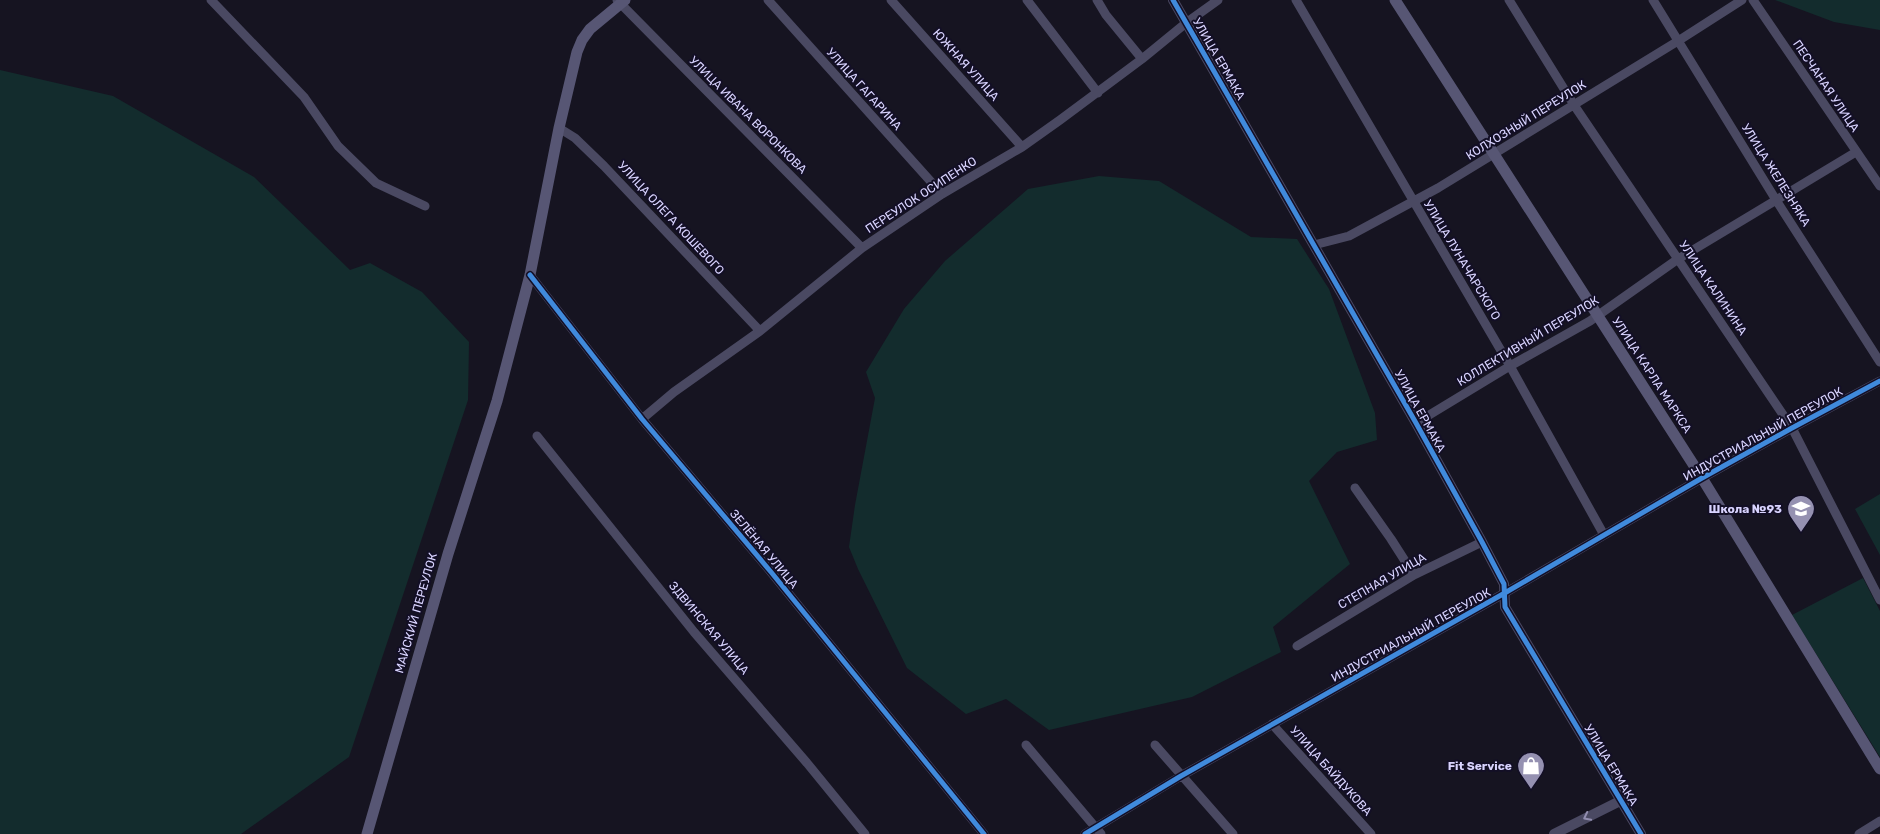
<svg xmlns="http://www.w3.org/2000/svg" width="1880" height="834" viewBox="0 0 1880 834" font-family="Rubik,sans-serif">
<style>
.green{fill:#132c2d}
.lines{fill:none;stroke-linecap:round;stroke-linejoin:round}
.minor{stroke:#4a4962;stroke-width:9}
.tertiary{stroke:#4a4962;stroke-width:10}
.secondary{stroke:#575674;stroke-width:11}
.cycleway-casing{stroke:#130f26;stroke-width:8}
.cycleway{stroke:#408adc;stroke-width:5}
.oneway{stroke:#928eb0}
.labels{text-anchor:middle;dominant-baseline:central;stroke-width:4;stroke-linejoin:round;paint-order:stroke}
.street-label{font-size:12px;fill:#d9d4ff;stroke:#130f26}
.poi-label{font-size:12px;font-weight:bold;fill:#d9d4ff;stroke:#130f26;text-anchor:end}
</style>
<rect width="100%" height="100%" fill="#161421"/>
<path class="green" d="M1775,0H1880V30L1834,22Z
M0,70L113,96L254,177L350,270L370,263L422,292L469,342L468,400L349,757L241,834H0Z
M1099,176L1159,181L1251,237L1297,239L1329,289L1375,413L1377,440L1337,452L1309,481L1350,564L1273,627L1281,652L1192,697L1049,730L1006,699L966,714L907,668L858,569L849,547L855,505L875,398L866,372L904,309L945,261L1028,189Z
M1880,494V555L1855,509Z
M1863,578L1880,611V757L1792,615Z"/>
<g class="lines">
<path class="minor" d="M211,0L304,97L338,146L376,183L425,206
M617,0L862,248
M768,0L942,194
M891,0L1022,147
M1027,0L1098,93
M1097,0L1106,15L1142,59
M1296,0L1510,366L1604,535
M1509,0L1574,105L1792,428L1880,600
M1653,0L1776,200L1880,362
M1753,0L1880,186
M559,128L575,138L604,166L760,331
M1314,245L1349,236L1438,188L1678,41L1742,0
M530,275L642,419L771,572L984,834
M642,419L674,392L760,331L862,248L942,194L1022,147L1060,120L1142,59L1186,23L1218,0
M1416,423L1510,366L1590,321L1678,259L1856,152
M537,436L694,632L807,763L865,834
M1355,488L1391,539L1414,575
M1297,646L1414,575L1482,542
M1272,724L1371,834
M1026,745L1101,834
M1155,745L1233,834
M1085,834L1181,776L1503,594L1702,478L1792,428L1880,381
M1859,834L1880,821"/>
<path class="tertiary" d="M1173,0L1416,423L1482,542L1504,584L1505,607L1641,834
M1554,834L1620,801"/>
<path class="secondary" d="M1395,0L1702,478L1880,769
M367,834L448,554L497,401L530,275L559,128L577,52L582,40L590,29L625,0"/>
<defs>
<path id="cycleway" d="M1173,0L1416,423L1482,542L1504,584L1505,607L1641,834
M530,275L642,419L771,572L984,834
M1085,834L1181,776L1503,594L1702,478L1792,428L1880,381"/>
</defs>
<use href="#cycleway" class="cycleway-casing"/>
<use href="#cycleway" class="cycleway"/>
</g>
<defs><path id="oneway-chevron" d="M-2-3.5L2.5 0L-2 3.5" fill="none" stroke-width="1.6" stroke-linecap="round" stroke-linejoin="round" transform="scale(1.25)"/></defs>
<use class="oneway" href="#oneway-chevron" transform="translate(1587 817) rotate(153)"/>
<defs>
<symbol id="school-pin" viewBox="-11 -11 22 30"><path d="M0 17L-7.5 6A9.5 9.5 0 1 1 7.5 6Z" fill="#9591b1" stroke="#130f26"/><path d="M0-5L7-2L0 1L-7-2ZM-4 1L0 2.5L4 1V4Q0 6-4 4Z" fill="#fff"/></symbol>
<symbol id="shop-pin" viewBox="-11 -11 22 30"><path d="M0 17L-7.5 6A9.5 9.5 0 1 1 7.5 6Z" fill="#9591b1" stroke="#130f26"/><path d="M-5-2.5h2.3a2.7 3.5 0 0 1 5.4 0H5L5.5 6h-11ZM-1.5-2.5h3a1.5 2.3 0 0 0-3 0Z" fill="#fff"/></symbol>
</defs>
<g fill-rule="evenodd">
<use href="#school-pin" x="1785" y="493" width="32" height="43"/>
<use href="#shop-pin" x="1515" y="750" width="32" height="43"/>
</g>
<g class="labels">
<g class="street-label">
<text transform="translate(1219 59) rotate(60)">УЛИЦА ЕРМАКА</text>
<text transform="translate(966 65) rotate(48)">ЮЖНАЯ УЛИЦА</text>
<text transform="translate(1826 86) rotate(56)">ПЕСЧАНАЯ УЛИЦА</text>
<text transform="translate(864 89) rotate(48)">УЛИЦА ГАГАРИНА</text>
<text transform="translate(748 115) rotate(45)">УЛИЦА ИВАНА ВОРОНКОВА</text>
<text transform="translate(1526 120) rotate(-32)">КОЛХОЗНЫЙ ПЕРЕУЛОК</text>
<text transform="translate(1776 175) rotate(58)">УЛИЦА ЖЕЛЕЗНЯКА</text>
<text transform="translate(921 195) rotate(-33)">ПЕРЕУЛОК ОСИПЕНКО</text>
<text transform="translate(671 218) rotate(47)">УЛИЦА ОЛЕГА КОШЕВОГО</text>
<text transform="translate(1462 260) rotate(59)">УЛИЦА ЛУНАЧАРСКОГО</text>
<text transform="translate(1713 288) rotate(56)">УЛИЦА КАЛИНИНА</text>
<text transform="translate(1528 341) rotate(-31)">КОЛЛЕКТИВНЫЙ ПЕРЕУЛОК</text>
<text transform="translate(1652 375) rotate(57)">УЛИЦА КАРЛА МАРКСА</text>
<text transform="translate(1420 411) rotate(61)">УЛИЦА ЕРМАКА</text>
<text transform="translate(1763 434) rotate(-29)">ИНДУСТРИАЛЬНЫЙ ПЕРЕУЛОК</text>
<text transform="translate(764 549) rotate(50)">ЗЕЛЁНАЯ УЛИЦА</text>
<text transform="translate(1382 581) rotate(-30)">СТЕПНАЯ УЛИЦА</text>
<text transform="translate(416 613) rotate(-74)">МАЙСКИЙ ПЕРЕУЛОК</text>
<text transform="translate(709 628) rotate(50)">ЗДВИНСКАЯ УЛИЦА</text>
<text transform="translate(1411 635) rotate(-29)">ИНДУСТРИАЛЬНЫЙ ПЕРЕУЛОК</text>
<text transform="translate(1611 765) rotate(59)">УЛИЦА ЕРМАКА</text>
<text transform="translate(1331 771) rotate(48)">УЛИЦА БАЙДУКОВА</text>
</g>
<g class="poi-label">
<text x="1782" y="509">Школа №93</text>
<text x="1512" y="766">Fit Service</text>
</g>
</g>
</svg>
